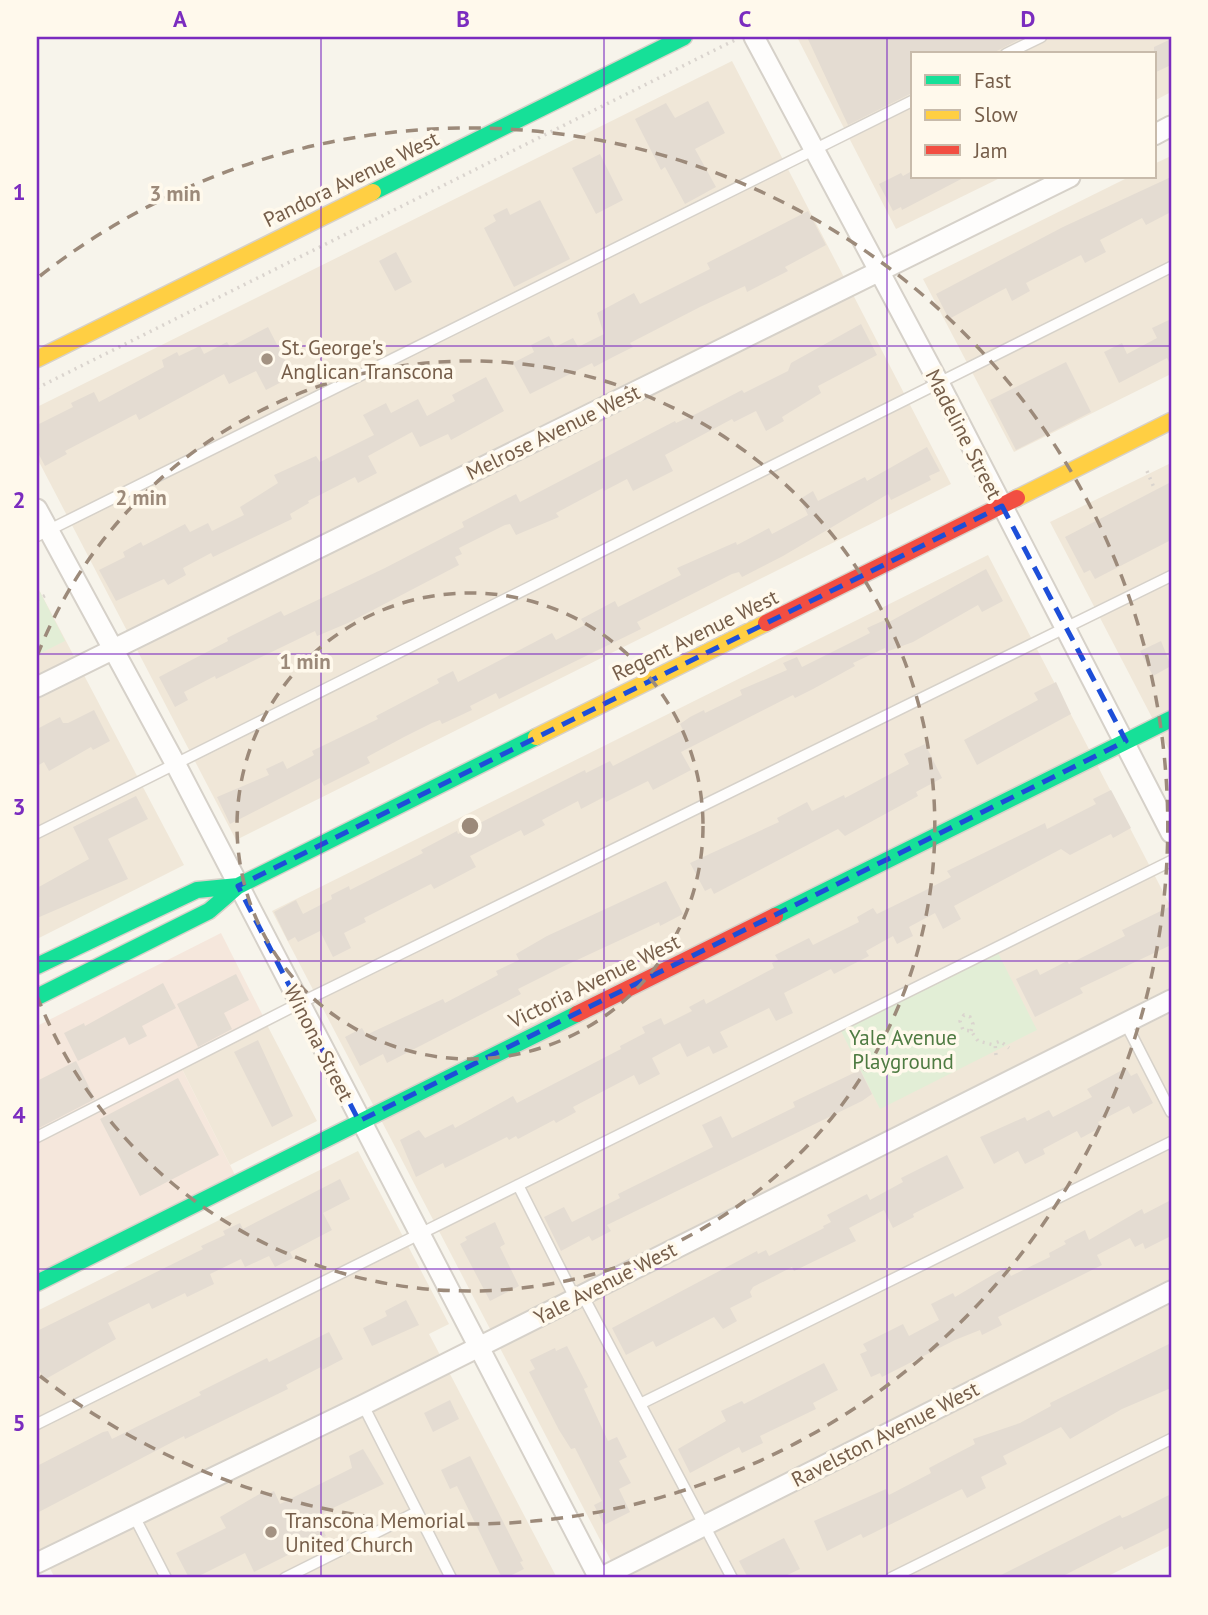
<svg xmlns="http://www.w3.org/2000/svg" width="1208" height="1615" viewBox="0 0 1208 1615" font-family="'PT Sans',sans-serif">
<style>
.residential{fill:#f0e7d8}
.commercial{fill:#f5e7dc}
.green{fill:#e2eed6}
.building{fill:#e4dcd2}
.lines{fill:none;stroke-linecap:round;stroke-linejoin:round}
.lane-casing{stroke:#d6d1c9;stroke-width:13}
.street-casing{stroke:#d6d1c9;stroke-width:23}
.fast-casing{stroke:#d7d1c9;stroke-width:19}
.slow-casing{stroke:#d7d1c9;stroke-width:19}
.jam-casing{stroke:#d7d1c9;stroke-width:19}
.path{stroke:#dad4ce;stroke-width:3.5;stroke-dasharray:2 5;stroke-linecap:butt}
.lane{stroke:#fefdfc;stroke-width:10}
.street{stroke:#fefdfc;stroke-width:19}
.fast{stroke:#16e098;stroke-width:16}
.slow{stroke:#ffcf43;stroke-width:16}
.jam{stroke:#f24e42;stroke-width:16}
.marked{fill:none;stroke:#1d4ed8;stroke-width:5;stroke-dasharray:14 9;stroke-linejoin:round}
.grid{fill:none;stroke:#7b2cbf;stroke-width:2;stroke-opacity:0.55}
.ring{fill:none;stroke:#9c8a7a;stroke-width:3.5;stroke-dasharray:12 9}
.poi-dot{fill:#a39282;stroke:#fff9ec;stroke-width:2.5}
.labels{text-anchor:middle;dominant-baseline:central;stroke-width:7;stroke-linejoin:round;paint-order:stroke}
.street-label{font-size:21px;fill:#765e4a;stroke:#fff9ec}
.poi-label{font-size:21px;fill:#765e4a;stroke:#fff9ec;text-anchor:start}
.park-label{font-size:21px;fill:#4e7b42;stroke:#fff9ec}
.centre{fill:#9c8a7a;stroke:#fff9ec;stroke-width:3.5}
.ring-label{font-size:21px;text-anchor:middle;font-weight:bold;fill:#9c8a7a;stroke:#fff9ec;stroke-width:7;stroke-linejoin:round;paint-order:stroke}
.neatline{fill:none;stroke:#7b2cbf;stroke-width:2.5}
.grid-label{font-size:23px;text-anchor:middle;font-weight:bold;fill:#7b2cbf}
</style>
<rect width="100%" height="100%" fill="#f7f4eb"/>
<path class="residential" d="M797,37H1171V92L1154,101V54H912V177H1002L896,229Z
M732,61L951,484L236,840L37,458V407Z
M1171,156V374L1014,452L923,279L1129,177H1154V164Z
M1171,463V754L1050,522Z
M988,555L1171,907V1545L1104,1578H620L272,911Z
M37,586L184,865L37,939Z
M266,1023L317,1121L230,1165L181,1067Z
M358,1151L449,1324L429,1334L557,1578H55L37,1544V1311Z"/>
<path class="commercial" d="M221,933L264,1018L181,1067L235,1175L37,1279V1026Z"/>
<path class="green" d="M40,592L65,641L37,655V594Z
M998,953L1037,1030L880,1109L841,1031Z"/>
<path class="building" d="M807,37H1024L991,54H912V93L848,125Z
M1171,39V65L1154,73V47Z
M708,101L725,133L695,149L716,187L685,204L665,167L661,170L635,119L666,103L675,118Z
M600,154L623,200L596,214L572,168Z
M912,171V177H965L902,210L901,207L893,211L879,184L901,173L903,176Z
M1171,177V212L1146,225L1142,218L1100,240L1106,252L1085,263L1081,255L1026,283L1030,291L1012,301L1006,288L949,319L936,294L1063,227Z
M540,200L570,259L514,287L484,228L496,221L493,215L507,208L510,215Z
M808,211L826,245L785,267L788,271L747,292L745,286L700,307L630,343L633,347L613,357L594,367L592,363L530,394L513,363L534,352L531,345L549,336L555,347L573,338L578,347L604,334L597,313L634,293L640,304L710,269L707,263Z
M396,252L412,282L395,291L379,261Z
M1171,319V366L1167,358L1119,383L1104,352L1122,343L1127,354L1157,338L1152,328Z
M861,324L877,355L818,386L821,393L782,417L784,421L766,431L756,411L734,422L732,419L665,455L673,471L633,491L627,479L604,491L603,488L556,513L559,517L516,535L510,524L505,525L459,548L462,554L455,557L459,565L348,623L317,636L315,631L216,679L215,676L184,692L188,700L175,707L159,677L228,641L227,638L281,611L284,616L385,568L464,527L462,522L516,494L520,502L675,421L676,423L698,413L742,390L744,393L788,371L791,363Z
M268,327L293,376L266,390L256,371L229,384L224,374L139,420L136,414L65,451L67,454L45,466L37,451V425L73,407L71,403L94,392L99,402L164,367L162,360L177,352L179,356L200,346L204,354L227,342L230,347Z
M1066,362L1091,412L1016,450L990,400Z
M486,377L504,411L451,440L448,434L420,447L412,432L368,456L377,473L358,483L355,477L308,501L309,503L290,514L292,519L213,557L211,553L183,568L186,575L168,585L164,579L116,601L99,570L125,557L123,552L141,542L143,546L185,524L190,532L208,523L212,531L244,515L240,507L278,483L274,475L316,456L320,462L374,435L363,415L386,403L391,413L418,399L427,416L455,401L452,395Z
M927,447L940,471L929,476L931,480L891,500L888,494L783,556L742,577L739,572L732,574L637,622L641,629L529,684L499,699L496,693L470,706L472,710L442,724L440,720L432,723L404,737L367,757L370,763L324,786L320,778L230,824L217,797L269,775L266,769L283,761L287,769L314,755L312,751L378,719L376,716L439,683L437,679L453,671L458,682L552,633L556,640L585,625L581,619L615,601L618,607L681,575L677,568L736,542L737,545L769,528L772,534L808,515L800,499L813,491L818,501L865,477L867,481Z
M1171,482V540L1095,579L1090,570L1084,573L1065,537Z
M986,569L1003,601L982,612L978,605L913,642L886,652L885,648L853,663L855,666L813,689L795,698L793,695L681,752L691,770L653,790L648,781L606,802L604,797L581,809L578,801L542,820L545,825L524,836L521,830L470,856L476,867L434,889L431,884L364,918L366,922L344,933L351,948L333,957L320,931L298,942L295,937L288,941L274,912L296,900L303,914L332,899L331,895L349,886L350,890L423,853L421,850L457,831L458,834L585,770L586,773L610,761L613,766L683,730L680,724L690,717L704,710L705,713L742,695L740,690L787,670L783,663L797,657L802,667L870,633L867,628L887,619L889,622Z
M1161,641L1171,666L1153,676L1140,651Z
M1056,682L1071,714L977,765L964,740L1038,700L1034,693Z
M94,710L110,741L93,750L91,747L49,771L44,762L37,766V729L60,717L63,723H68Z
M925,744L942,778L916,792L918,796L845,836L838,829L714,894L711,888L705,891L690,863L779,822L777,818L807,802L812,811L844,795L845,798L909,764L904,754Z
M1111,790L1131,828L1113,838L1111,834L1070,855L1061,849L954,906L961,919L943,929L935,913L909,927L913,936L897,944L893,936L866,951L869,956L834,974L831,969L784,993L793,1013L776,1021L769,1008L720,1032L728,1047L713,1054L709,1046L687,1057L680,1043L652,1058L660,1074L639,1085L634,1075L573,1107L576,1112L556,1123L554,1120L518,1139L516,1136L509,1140L507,1137L445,1168L443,1163L416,1177L400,1140L419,1130L425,1138L453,1124L455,1128L513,1096L517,1103L621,1049L620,1046L645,1033L642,1027L661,1018L664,1025L692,1011L689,1007L704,999L706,1004L774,968L772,963L778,960L775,955L809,938L813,945L859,922L857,917L873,908L877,914L920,893L951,877L947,871L1045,823L1047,829L1096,804L1093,799Z
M136,796L148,819L108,839L128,879L37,918V888L89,859L73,827Z
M666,881L683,914L660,926L659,922L562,967L518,989L521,994L387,1063L383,1054L360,1066L345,1037L362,1028L366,1035L443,999L445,1003L498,975L496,971L519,960L516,954L547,936Z
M1171,906V945L1080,988L1083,993L1035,1017L1016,979L1037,969L1040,975L1067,961L1069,964L1125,936L1122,930Z
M236,974L249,1000L224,1013L232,1029L198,1047L177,1004Z
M163,983L176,1008L142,1026L147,1036L129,1045L125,1037L78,1061L64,1033L84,1023L85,1026Z
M258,1040L293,1116L272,1127L234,1052Z
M76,1061L95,1099L37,1129V1081Z
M1126,1068L1131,1076L1137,1073L1153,1103L1133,1114L1129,1106L1098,1122L1101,1127L1096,1130L1081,1138L1077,1131L1043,1149L1045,1154L1025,1164L1018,1151L994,1164L980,1137L1025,1117L1027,1121L1049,1110L1053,1117L1092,1097L1087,1089Z
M860,1070L872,1094L862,1101L607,1225L611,1231L592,1241L589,1236L561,1251L544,1217L564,1207L572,1222L620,1198L618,1194L713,1147L702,1125L721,1116L732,1138L795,1107L793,1102Z
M178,1078L219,1155L140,1196L100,1119Z
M947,1155L964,1188L913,1214L914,1217L893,1228L884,1210L849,1228L856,1241L794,1271L792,1267L753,1287L750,1292L752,1297L730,1308L737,1321L723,1329L714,1317L656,1347L653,1341L626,1355L612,1328L757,1251L758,1254L766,1250L769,1256L824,1228L823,1226L831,1222L827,1215L867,1194L870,1200L903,1182L901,1178Z
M340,1179L350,1199L323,1213L332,1230L290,1252L293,1258L275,1267L269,1256L245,1267L241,1259L210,1274L214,1284L187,1297L185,1293L152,1309L149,1303L108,1323L116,1339L44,1380L37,1365V1331L203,1249L201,1246L225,1235L223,1231L240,1223L243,1229Z
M1171,1200V1236L1145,1249L1143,1243L1135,1247L1130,1238L1097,1255L1102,1265L998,1317L1002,1325L982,1335L980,1330L955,1340L882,1377L880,1373L871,1377L860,1354L867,1351L863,1344L903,1324L909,1336L939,1320L931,1304L953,1293L955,1297L1006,1267L1011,1276L1050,1257L1049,1253L1066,1244L1064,1241L1085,1230L1089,1240L1142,1209L1144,1214Z
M495,1222L505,1244L500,1247L519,1286L490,1301L460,1244L467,1240L465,1237Z
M406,1300L419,1325L372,1346L363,1328L387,1316L385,1311Z
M329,1332L343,1359L322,1370L321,1367L286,1385L288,1389L185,1439L184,1436L37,1513V1466L103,1432L108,1431L112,1439L201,1395L199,1392L267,1358L269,1362Z
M1171,1343V1388L1122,1409L1070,1439L1061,1427L1003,1456L1007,1464L981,1477L986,1488L967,1498L962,1489L863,1538L861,1534L827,1551L814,1521L886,1489L889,1495L931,1473L929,1468L975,1444L973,1439L1020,1423L1051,1406L1050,1403Z
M567,1346L588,1387L584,1389L608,1441L617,1437L627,1457L619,1461L631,1483L619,1489L630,1512L604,1525L594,1505L602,1501L575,1448L571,1449L559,1430L529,1372L535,1369L530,1360L555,1348L556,1351Z
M824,1363L838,1390L813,1403L816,1409L760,1436L763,1443L742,1453L739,1447L690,1473L678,1449L726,1421L721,1411L742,1401L744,1404Z
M450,1400L459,1419L433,1432L424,1413Z
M363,1449L384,1484L316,1516L326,1536L254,1572L245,1553L195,1578H189L176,1553L226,1528L220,1517L263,1492L265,1495L274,1491L280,1504L352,1468L349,1456Z
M470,1456L523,1561L520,1562L524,1569L506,1578H502L457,1486L450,1489L441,1470Z
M1171,1494V1527L1145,1540L1124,1550L1122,1546L1059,1578H995L1120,1515L1122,1518L1127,1516Z
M784,1538L800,1569L781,1578H748L739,1561Z"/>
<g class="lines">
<defs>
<path id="lane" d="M1006,54L1041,37
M37,536L912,101
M37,833L1171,267
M1125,1022L1171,1112
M37,1137L298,1004L1171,576
M518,1185L575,1298
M582,1294L732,1578
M640,1404L1171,1142
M363,1405L451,1578
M37,1424L1171,861
M134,1516L166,1578
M285,1578L417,1512
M891,1578L1171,1439"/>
<path id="street" d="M754,37L939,383L1171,833
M1154,135L1171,126
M37,509L175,763L599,1578
M37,687L1070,177
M37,1563L363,1405L1171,1000
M600,1578L1171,1291"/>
<path id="fast" d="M373,192L684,37
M775,916L1171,719
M37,966L197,890L238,886
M37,997L209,911L238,886L536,737
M37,1283L577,1014"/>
<path id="slow" d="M37,359L373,192
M1017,498L1171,421
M536,737L766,623"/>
<path id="jam" d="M766,623L1017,498
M577,1014L775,916"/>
</defs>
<use href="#lane" class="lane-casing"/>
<use href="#street" class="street-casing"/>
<use href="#fast" class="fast-casing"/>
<use href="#slow" class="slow-casing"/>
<use href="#jam" class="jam-casing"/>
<path class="path" d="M37,388L737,39
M1147,471L1155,490
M37,600L46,595
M971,1031L973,1024L970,1017L964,1015L960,1021L963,1030L971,1031L978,1041L994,1045
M996,1055L995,1043L1000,1041L1009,1048"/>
<use href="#lane" class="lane"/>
<use href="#street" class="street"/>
<use href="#fast" class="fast"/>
<use href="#slow" class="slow"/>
<use href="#jam" class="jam"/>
</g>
<path class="marked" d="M1002,506L1126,741L359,1121L238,886Z"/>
<path class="grid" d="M321,37V1578M604,37V1578M887,37V1578M37,346H1171M37,654H1171M37,961H1171M37,1269H1171"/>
<g class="ring">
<circle cx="470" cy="826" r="233"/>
<path d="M37 656A465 465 0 1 1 37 996"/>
<path d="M40 276A698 698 0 1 1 40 1376"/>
</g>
<g class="poi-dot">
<circle cx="267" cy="359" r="7"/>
<circle cx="271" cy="1532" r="7"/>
</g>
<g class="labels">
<g class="street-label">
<text transform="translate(351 179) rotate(-26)">Pandora Avenue West</text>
<text transform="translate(553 432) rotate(-26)">Melrose Avenue West</text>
<text transform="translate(964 434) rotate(63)">Madeline Street</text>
<text transform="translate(695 635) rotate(-26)">Regent Avenue West</text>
<text transform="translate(594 981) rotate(-26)">Victoria Avenue West</text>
<text transform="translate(319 1043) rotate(63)">Winona Street</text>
<text transform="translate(605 1283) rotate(-27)">Yale Avenue West</text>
<text transform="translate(885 1434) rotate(-27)">Ravelston Avenue West</text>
</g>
<g class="poi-label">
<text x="281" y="347">St. George's<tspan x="281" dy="24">Anglican Transcona</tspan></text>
<text x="285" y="1520">Transcona Memorial<tspan x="285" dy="24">United Church</tspan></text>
</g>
<g class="park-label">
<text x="903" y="1037">Yale Avenue<tspan x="903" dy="24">Playground</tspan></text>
</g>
</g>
<circle cx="470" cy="826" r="10" class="centre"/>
<g class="ring-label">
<text x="175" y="201">3 min</text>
<text x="141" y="505">2 min</text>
<text x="305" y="669">1 min</text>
</g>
<rect width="1208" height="1615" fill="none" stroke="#fff9ec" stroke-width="77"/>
<rect x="911" y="52" width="245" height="126" fill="#fff9ec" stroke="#c8bbab" stroke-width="2"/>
<rect x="925" y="75" width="35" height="10" fill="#16e098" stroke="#c8bbab" stroke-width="2"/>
<text x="974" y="88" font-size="21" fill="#765e4a">Fast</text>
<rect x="925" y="110" width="35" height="10" fill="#ffcf43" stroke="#c8bbab" stroke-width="2"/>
<text x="974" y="122" font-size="21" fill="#765e4a">Slow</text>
<rect x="925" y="145" width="35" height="10" fill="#f24e42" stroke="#c8bbab" stroke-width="2"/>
<text x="974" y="158" font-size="21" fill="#765e4a">Jam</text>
<rect x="38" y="38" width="1132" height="1538" class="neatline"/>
<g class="grid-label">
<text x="180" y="27">A</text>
<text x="463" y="27">B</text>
<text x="745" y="27">C</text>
<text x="1028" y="27">D</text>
<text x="19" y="200">1</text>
<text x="19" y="508">2</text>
<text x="19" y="815">3</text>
<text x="19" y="1123">4</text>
<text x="19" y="1431">5</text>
</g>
</svg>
